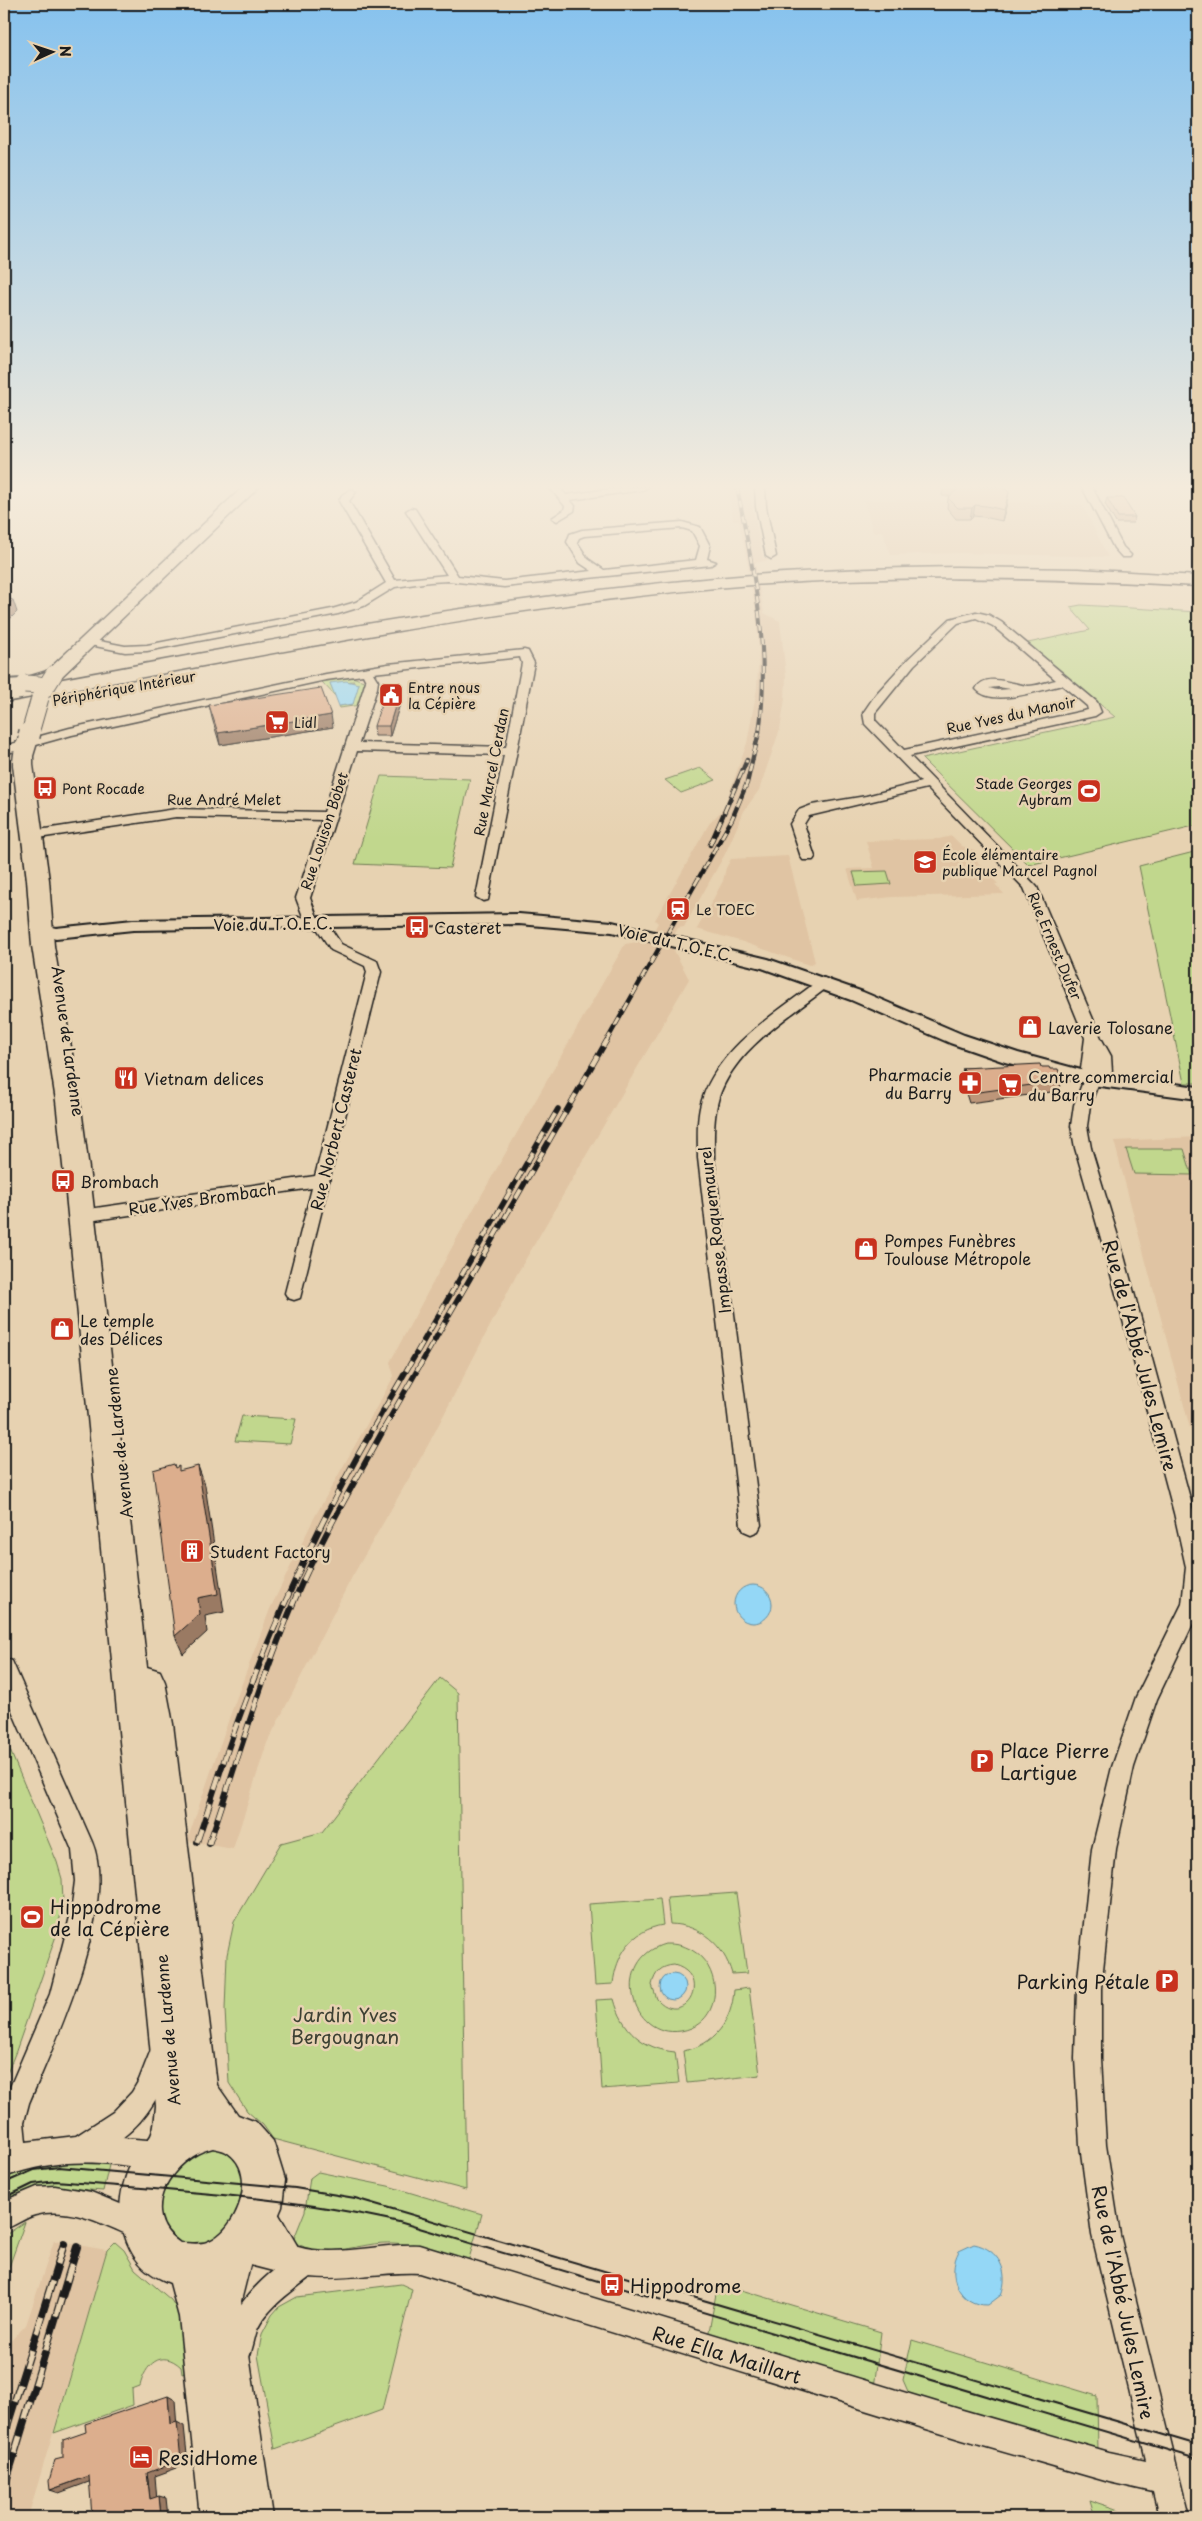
<svg xmlns="http://www.w3.org/2000/svg" width="1202" height="2521" viewBox="0 0 1202 2521" font-family="'Playpen Sans',sans-serif">
<style>
.built{fill:#e0c4a3}
.green{fill:#c1d78d;stroke:#6e7a54;fill-rule:evenodd}
.water{fill:#94d7f6;stroke:#648c9f}
.lines{fill:none;stroke-linecap:round;stroke-linejoin:round}
.minor-casing{stroke:#1c1c1c;stroke-width:3}
.tertiary-casing{stroke:#1c1c1c;stroke-width:4}
.secondary-casing{stroke:#1c1c1c;stroke-width:4}
.primary-casing{stroke:#1c1c1c;stroke-width:3}
.motorway-casing{stroke:#1c1c1c;stroke-width:3}
.minor{fill:#e7d2b1;fill-rule:evenodd}
.tertiary{fill:#e7d2b1;fill-rule:evenodd}
.secondary{fill:#e7d2b1;fill-rule:evenodd}
.primary{fill:#e7d2b1;fill-rule:evenodd}
.motorway{fill:#e7d2b1;fill-rule:evenodd}
.tram{stroke:#1c1c1c;stroke-width:2}
.rail-far4-casing{stroke:#1c1c1c;stroke-width:4}
.rail-far3-casing{stroke:#1c1c1c;stroke-width:4.5}
.rail-far2-casing{stroke:#1c1c1c;stroke-width:5.5}
.rail-far1-casing{stroke:#1c1c1c;stroke-width:6}
.rail-casing{stroke:#1c1c1c;stroke-width:8}
.rail-far4{stroke:#e7d2b1;stroke-width:2.5;stroke-dasharray:7;stroke-linecap:butt}
.rail-far3{stroke:#e7d2b1;stroke-width:3;stroke-dasharray:9;stroke-linecap:butt}
.rail-far2{stroke:#e7d2b1;stroke-width:4;stroke-dasharray:11;stroke-linecap:butt}
.rail-far1{stroke:#e7d2b1;stroke-width:4.5;stroke-dasharray:14;stroke-linecap:butt}
.rail{stroke:#e7d2b1;stroke-width:5.5;stroke-dasharray:18;stroke-linecap:butt}
.primary-bridge-far1-casing{stroke:#1c1c1c;stroke-width:19;stroke-linecap:butt}
.primary-bridge-casing{stroke:#1c1c1c;stroke-width:24;stroke-linecap:butt}
.primary-bridge-far1{stroke:#e7d2b1;stroke-width:17}
.primary-bridge{stroke:#e7d2b1;stroke-width:21}
.wall{fill:#bd9679;stroke:#1c1c1c}
.shaded-wall{fill:#9a7a63;stroke:#1c1c1c}
.building{fill:#dcae8d;stroke:#1c1c1c}
.labels{text-anchor:middle;dominant-baseline:central;stroke-width:5;stroke-linejoin:round;paint-order:stroke}
.far-poi-label{font-size:14px;fill:#1c1c1c;stroke:#e7d2b1;text-anchor:start}
.far-street-label{font-size:14px;fill:#1c1c1c;stroke:#e7d2b1}
.street-label{font-size:16px;fill:#1c1c1c;stroke:#e7d2b1}
.poi-label{font-size:16px;fill:#1c1c1c;stroke:#e7d2b1;text-anchor:start}
.near-street-label{font-size:19px;fill:#1c1c1c;stroke:#e7d2b1}
.near-poi-label{font-size:19px;fill:#1c1c1c;stroke:#e7d2b1;text-anchor:start}
.near-park-label{font-size:19px;fill:#3d4133;stroke:#e7d2b1}
</style>
<rect width="100%" height="100%" fill="#e7d2b1"/>
<filter id="ink" filterUnits="userSpaceOnUse"><feTurbulence type="fractalNoise" baseFrequency=".02" numOctaves="2"/><feDisplacementMap in="SourceGraphic" scale="10" xChannelSelector="R" yChannelSelector="G"/><feConvolveMatrix kernelMatrix="1 2 1 2 8 2 1 2 1" color-interpolation-filters="sRGB"/></filter>
<g filter="url(#ink)">
<path class="built" d="M728,487H748L763,557L770,560L755,563L764,613L780,621L786,676L785,699L780,729L759,790L744,811L725,854L684,927L678,928L670,943L689,979L517,1274L427,1447L352,1577L267,1743L233,1849L187,1841L232,1710L270,1609L314,1518L394,1376L390,1362L457,1238L625,944L649,940L658,923L655,920L709,824L724,808L747,743L757,688L759,651L756,613L747,562L739,520H733Z
M864,500L1082,504L1108,557L961,553L891,555L882,531L873,532Z
M952,836L962,846L974,850L972,856L998,884H995L1004,894L892,897L857,901L847,869L874,868L866,841L939,839Z
M788,856L815,962L809,965L743,942L697,929L723,881L726,868L731,859Z
M1198,1137V1447H1195L1114,1141Z
M54,2241L107,2250L28,2517H4V2348L26,2325Z"/>
<path class="green" d="M1081,605L1198,612V825L1029,865L922,759L1115,717L1028,643L1090,630L1070,607Z
M352,677L367,682L360,705L340,708L339,706L353,704L354,681L330,683L336,697L322,682Z
M700,768L716,780L681,793L665,780Z
M381,776L470,779L450,868L355,864Z
M1198,851V1083H1184L1139,866Z
M887,871L891,884L857,886L853,872Z
M1126,1149H1184L1192,1175L1134,1174Z
M242,1416L296,1419L290,1444L235,1441Z
M440,1678L458,1693L466,2190L273,2139L263,2125L247,2111L229,2083L225,2010L227,1955L234,1922L281,1843L322,1832Z
M4,1736L57,1862L62,1879L63,1902L57,1933L16,2051L4,2081Z
M736,1893L747,1973L732,1974C724,1945 701,1925 670,1924L667,1898Z
M660,1899L663,1925C632,1930 616,1955 613,1984L595,1985L589,1904Z
M665,1944C722,1941 733,2022 681,2031C629,2039 611,1959 665,1944ZM674,1965C714,1976 684,2029 657,1999L652,1985C655,1972 661,1966 674,1965Z
M749,1988L760,2075L687,2083L683,2051C715,2045 732,2021 734,1990Z
M614,1999C622,2030 643,2049 675,2052L679,2083L602,2089L596,2000Z
M200,2148C245,2147 243,2170 245,2206L214,2244C205,2244 188,2248 179,2244C154,2232 153,2187 171,2169C179,2161 191,2155 200,2148Z
M70,2160L109,2165L103,2191L64,2188L4,2205V2175L13,2170Z
M318,2172L388,2186L482,2214L468,2262C444,2254 420,2244 394,2243C359,2241 325,2263 293,2241L305,2211L310,2178Z
M25,2222L4,2281V2236Z
M115,2242L124,2250L135,2269L171,2300L180,2314L187,2372L182,2374L181,2367C161,2348 145,2365 140,2386L132,2389L133,2405L54,2433L107,2250Z
M718,2283L881,2332L874,2388L708,2337Z
M401,2284L412,2289L382,2410L275,2449L258,2355L262,2334L272,2315L279,2307L297,2297Z
M912,2340L1097,2396L1098,2452L910,2396L903,2380Z
M1089,2500L1137,2516V2517H1094Z"/>
<path class="water" d="M346,681L359,684L353,704L339,706L330,683Z
M734 1604a19 19 0 1 1 38 0a19 19 0 1 1-38 0Z
M660 1987a13 13 0 1 1 26 0a13 13 0 1 1-26 0Z
M974,2244C999,2249 1010,2272 1001,2295L988,2305C958,2306 946,2274 959,2251Z"/>
<g class="lines">
<defs>
<path id="minor" d="M549,487H559L566,495L625,487H648L643,490L570,500L575,506L574,511L557,521L552,518L564,510L565,506Z
M755,487H765L766,507L776,556L771,559L766,556L756,507Z
M1082,487H1092L1123,547L1131,555L1130,557H1122L1114,548Z
M351,489L356,492L349,501L395,580L447,575L406,511L411,508L415,509L458,576L504,581L592,571L580,563L567,542L570,534L582,530L682,522L700,527L710,546L707,559L716,562L711,565L504,587L448,581L430,582L395,587L364,606L338,614L147,651L125,652L85,644L83,642L89,639L125,646L147,645L332,609L356,602L386,583L339,501L342,495ZM682,528L692,531L700,546L696,560L604,570L588,559L577,542L579,538L584,536Z
M976,612L989,615L1001,622L1097,702L1101,712L1095,716L910,756L1037,887L1101,1038L1111,1056L1112,1072L1099,1082L1090,1105L1087,1126L1091,1148L1124,1256L1194,1513L1198,1532V1613L1157,1699L1134,1767L1116,1849L1101,1988V2059L1106,2145L1120,2235L1189,2517H1159L1153,2492L1109,2482L959,2439L419,2273C382,2271 346,2281 310,2277C291,2292 267,2308 257,2330C254,2339 253,2348 249,2357L239,2361L229,2357C216,2326 251,2289 273,2271L226,2259L222,2249L226,2239L236,2235L263,2240L247,2211L251,2201L261,2197L271,2201L298,2247C336,2258 379,2243 419,2245L959,2409L1109,2452L1146,2460L1092,2235L1080,2145L1075,2059L1077,1988L1092,1849L1112,1767L1136,1697L1182,1604L1186,1567L1174,1513L1106,1256L1075,1148L1071,1126L1074,1105L1084,1079L1081,1069L1085,1038L1024,888L927,788L809,816L804,824L815,857L813,860H803L801,857L790,824L799,810L812,805L866,796L921,782L865,724L863,713L876,694L906,661L950,619ZM976,618L993,626L1056,680C1047,682 1037,686 1028,686C1013,685 985,671 976,689C992,708 1041,690 1062,685L1087,706L1088,710L904,750L875,720V713L914,665L958,623ZM998,687L1011,689L997,690L989,688Z
M524,650L528,651L534,663L488,900L483,901L476,897L504,755L357,751L310,898L317,917L328,924L341,944L377,961L381,972L300,1298L294,1300L288,1298L285,1293L312,1188L82,1222L76,1220L73,1216L76,1212L82,1210L315,1176L367,972L365,966L331,950L318,930L304,919L296,898L322,820L176,817L32,839L25,835L32,831L176,809L324,812L366,681L363,675L326,680L72,735L4,754V746L70,728L326,674L388,664ZM520,657L522,663L506,747L359,743L377,688L378,681L373,673Z
M824,978L829,980L831,983L829,986C790,1017 736,1047 719,1097C713,1117 714,1138 714,1158L761,1525L758,1531L751,1534L744,1531L741,1525L698,1158C698,1138 696,1116 703,1097C723,1043 777,1013 819,980Z
M4,1658L12,1661L92,1842C119,1905 55,2042 29,2103L24,2122L26,2142L76,2136L113,2112L132,2092L139,2080L152,2047L161,2043L170,2047L174,2056C163,2089 150,2117 122,2138L160,2141L169,2145L173,2154L169,2163C150,2172 122,2164 101,2163C64,2161 38,2165 4,2177V2101L50,1994L71,1913L75,1881L72,1850L4,1692Z
M55,2186L91,2192L152,2217L156,2227L152,2237L142,2241C109,2227 72,2205 35,2215C24,2218 15,2226 4,2229V2201L37,2187Z"/>
<path id="tertiary" d="M519,914L612,922L768,959L863,992L964,1035L1018,1053L1092,1073L1198,1087V1099L1092,1085L1005,1062L950,1043L851,1000L762,968L612,932L519,924L133,930L56,938L37,934L34,930L37,926L43,925L56,928L133,920Z"/>
<path id="secondary" d="M49,671L55,672L57,676L55,680L25,689L4,690V680L23,679Z"/>
<path id="primary" d="M243,487H259L60,678H48L45,674L48,670Z
M29,730L36,732L39,736L33,756V765L49,880L54,946L80,1101L91,1184L147,1667L160,1671L165,1682L173,1724L217,2085L238,2115L256,2122L273,2141L285,2180L282,2207L265,2247L250,2265L241,2301L273,2517H200L179,2317L170,2283C148,2274 136,2264 127,2242C115,2211 120,2183 136,2154C140,2147 150,2140 152,2133C155,2125 155,2114 156,2106L65,1184L56,1101L32,946L27,880L13,765C13,754 16,741 22,732ZM213,2148C217,2149 224,2150 228,2153C259,2174 237,2231 207,2242C200,2245 188,2243 180,2243C136,2214 172,2157 213,2148Z"/>
<path id="motorway" d="M956,567L1078,569L1198,576V586C1037,577 876,574 715,588C475,610 241,661 4,702V690C240,646 476,599 715,578C795,571 876,568 956,567Z"/>
</defs>
<use href="#minor" class="minor-casing"/>
<use href="#tertiary" class="tertiary-casing"/>
<use href="#secondary" class="secondary-casing"/>
<use href="#primary" class="primary-casing"/>
<use href="#motorway" class="motorway-casing"/>
<use href="#minor" class="minor"/>
<use href="#tertiary" class="tertiary"/>
<use href="#secondary" class="secondary"/>
<use href="#primary" class="primary"/>
<use href="#motorway" class="motorway"/>
<path class="tram" d="M4,2183L34,2170L59,2167L295,2188L355,2198L1198,2445
M4,2198L33,2184L56,2181C171,2191 287,2196 399,2222L1198,2459"/>
<defs>
<path id="rail-far4" d="M737,487C753,568 771,650 759,733"/>
<path id="rail-far3" d="M710,845L747,760
M606,1042L732,819L747,783L759,732"/>
<path id="rail-far2" d="M373,1428L558,1109
M384,1428L607,1040"/>
<path id="rail-far1" d="M197,1842C213,1795 227,1748 245,1702C280,1607 323,1515 374,1427
M209,1844C237,1762 261,1679 295,1599C320,1540 354,1484 385,1427"/>
<path id="rail" d="M4,2436L64,2244
M4,2488L77,2247"/>
</defs>
<use href="#rail-far4" class="rail-far4-casing"/>
<use href="#rail-far3" class="rail-far3-casing"/>
<use href="#rail-far2" class="rail-far2-casing"/>
<use href="#rail-far1" class="rail-far1-casing"/>
<use href="#rail" class="rail-casing"/>
<use href="#rail-far4" class="rail-far4"/>
<use href="#rail-far3" class="rail-far3"/>
<use href="#rail-far2" class="rail-far2"/>
<use href="#rail-far1" class="rail-far1"/>
<use href="#rail" class="rail"/>
<defs>
<path id="primary-bridge-far1" d="M25,684L39,685L44,690L54,674
M30,733L40,698"/>
<path id="primary-bridge" d="M29,736L30,732"/>
</defs>
<use href="#primary-bridge-far1" class="primary-bridge-far1-casing"/>
<use href="#primary-bridge" class="primary-bridge-casing"/>
<use href="#primary-bridge-far1" class="primary-bridge-far1"/>
<use href="#primary-bridge" class="primary-bridge"/>
</g>
<path class="wall" d="M943,487H1002L1007,503L1002,521L984,517L973,516L970,519H956L947,508L948,498L950,496H942Z
M1107,498L1135,517L1133,523H1116L1105,504Z
M209,705L333,727L220,745L212,718Z
M399,707L390,736H375L374,726Z
M1041,1067L1050,1069L1062,1081L1059,1091L969,1103L961,1078L963,1068Z"/>
<path class="shaded-wall" d="M1009,492L1007,503L1002,521L1004,510Z
M975,505L973,516L970,519L972,508Z
M13,600L17,612L4,625V609Z
M398,697L399,707L390,736L389,726Z
M331,715L333,727L220,745L218,733Z
M198,1466L205,1485L224,1612L205,1616L207,1632L183,1654L175,1636L198,1598Z
M168,2396L175,2400L177,2428L170,2424Z
M177,2422L184,2426L188,2464L155,2476L157,2501L150,2499L147,2473Z
M89,2476L97,2479L59,2493L50,2490Z
M159,2496L166,2498L168,2517H161Z"/>
<path class="building" d="M960,487H1002L1009,492L1004,510L986,506L975,505L972,508H958L948,498Z
M1107,498H1123L1135,517H1118Z
M4,597L13,600L4,609Z
M321,688L331,715L218,733L209,705Z
M384,696L398,697L389,726H374Z
M1040,1064L1041,1067H1049L1050,1069H1058L1062,1081L971,1093L963,1068Z
M174,1464L175,1468L179,1466V1471L198,1466L218,1594L198,1598L200,1614L175,1636L153,1470Z
M168,2396L170,2424L177,2422L181,2460L147,2473L150,2499L159,2496L161,2517H92L89,2476L50,2490L49,2481L55,2460L63,2458V2440L86,2432L85,2424Z"/>
</g>
<linearGradient id="sky" x2="0" y2="1"><stop stop-color="#86c2ee"/><stop offset="0.58" stop-color="#f4ebdc"/><stop offset="1" stop-color="#f4ebdc" stop-opacity="0"/></linearGradient>
<rect width="1202" height="839" fill="url(#sky)"/>
<defs>
<symbol id="civic-square" viewBox="-11 -11 22 22"><rect x="-9" y="-9" width="18" height="18" rx="4" fill="#c8321e" stroke="#e7d2b1"/><path d="M-.6-6.5H3V-4.5H.6V-3L4-1V1h2V6H-6V1h2V-1L-.6-3ZM-1.2 2.5V6h2.4V2.5Z" fill="#fff"/></symbol>
<symbol id="supermarket-square" viewBox="-11 -11 22 22"><rect x="-9" y="-9" width="18" height="18" rx="4" fill="#c8321e" stroke="#e7d2b1"/><path d="M-6-5.5h2.5l.6 2H6L4.5 2H-2.5L-4.4-4H-6ZM-1.5 3.2a1.3 1.3 0 1 0 .1 0ZM3 3.2a1.3 1.3 0 1 0 .1 0Z" fill="#fff"/></symbol>
<symbol id="bus-square" viewBox="-11 -11 22 22"><rect x="-9" y="-9" width="18" height="18" rx="4" fill="#c8321e" stroke="#e7d2b1"/><path d="M-5-6H5V4H4V6H2V4H-2V6H-4V4H-5ZM-3.5-4V0h7V-4ZM-3.5 1.2v1.5H-2V1.2ZM2 1.2v1.5H3.5V1.2Z" fill="#fff"/></symbol>
<symbol id="stadium-square" viewBox="-11 -11 22 22"><rect x="-9" y="-9" width="18" height="18" rx="4" fill="#c8321e" stroke="#e7d2b1"/><path d="M0-5a6.5 5 0 1 0 0 10a6.5 5 0 1 0 0-10ZM-3.5-1.8h7v3.6h-7Z" fill="#fff"/></symbol>
<symbol id="school-square" viewBox="-11 -11 22 22"><rect x="-9" y="-9" width="18" height="18" rx="4" fill="#c8321e" stroke="#e7d2b1"/><path d="M0-5L7-2L0 1L-7-2ZM-4 1L0 2.5L4 1V4Q0 6-4 4Z" fill="#fff"/></symbol>
<symbol id="station-square" viewBox="-11 -11 22 22"><rect x="-9" y="-9" width="18" height="18" rx="4" fill="#c8321e" stroke="#e7d2b1"/><path d="M-3-6H3Q5-6 5-4V2Q5 4 3 4L4.5 6H3L1.5 4h-3L-3 6H-4.5L-3 4Q-5 4-5 2V-4Q-5-6-3-6ZM-3.5-4v3h7v-3ZM-3.5 1v1.5H-2V1ZM2 1v1.5H3.5V1Z" fill="#fff"/></symbol>
<symbol id="shop-square" viewBox="-11 -11 22 22"><rect x="-9" y="-9" width="18" height="18" rx="4" fill="#c8321e" stroke="#e7d2b1"/><path d="M-5-2.5h2.3a2.7 3.5 0 0 1 5.4 0H5L5.5 6h-11ZM-1.5-2.5h3a1.5 2.3 0 0 0-3 0Z" fill="#fff"/></symbol>
<symbol id="restaurant-square" viewBox="-11 -11 22 22"><rect x="-9" y="-9" width="18" height="18" rx="4" fill="#c8321e" stroke="#e7d2b1"/><path d="M-5-6h1v4h1v-4h1v4h1v-4h1v5L-1.5 .5V6h-2V.5L-5-1ZM5-6V6H3V1.5H1.5Q1.5-4 5-6Z" fill="#fff"/></symbol>
<symbol id="pharmacy-square" viewBox="-11 -11 22 22"><rect x="-9" y="-9" width="18" height="18" rx="4" fill="#c8321e" stroke="#e7d2b1"/><path d="M-2-6h4v4h4v4h-4v4h-4v-4h-4v-4h4Z" fill="#fff"/></symbol>
<symbol id="building-square" viewBox="-11 -11 22 22"><rect x="-9" y="-9" width="18" height="18" rx="4" fill="#c8321e" stroke="#e7d2b1"/><path d="M-4-6H4V6H1V3H-1V6H-4ZM-2.5-4.3h1.7v1.8h-1.7ZM.8-4.3h1.7v1.8H.8ZM-2.5-1h1.7V.8h-1.7ZM.8-1h1.7V.8H.8Z" fill="#fff"/></symbol>
<symbol id="parking-square" viewBox="-11 -11 22 22"><rect x="-9" y="-9" width="18" height="18" rx="4" fill="#c8321e" stroke="#e7d2b1"/><path d="M-3.5-5.5H1a3.5 3.5 0 0 1 0 7H-1V5.5H-3.5ZM-1-3.4V-.6H.8a1.4 1.4 0 0 0 0-2.8Z" fill="#fff"/></symbol>
<symbol id="hotel-square" viewBox="-11 -11 22 22"><rect x="-9" y="-9" width="18" height="18" rx="4" fill="#c8321e" stroke="#e7d2b1"/><path d="M-6-4.5h1.5V1H6V5H4.5V3h-9V5H-6ZM-4 0a1.8 1.8 0 1 1 3.6 0ZM.5 0V-2.5h3Q6-2.5 6 0Z" fill="#fff"/></symbol>
</defs>
<g fill-rule="evenodd">
<use href="#civic-square" x="377" y="681" width="28" height="28"/>
<use href="#supermarket-square" x="263" y="708" width="28" height="28"/>
<use href="#bus-square" x="31" y="774" width="28" height="28"/>
<use href="#stadium-square" x="1075" y="777" width="28" height="28"/>
<use href="#school-square" x="911" y="848" width="28" height="28"/>
<use href="#station-square" x="664" y="895" width="28" height="28"/>
<use href="#bus-square" x="403" y="913" width="28" height="28"/>
<use href="#shop-square" x="1016" y="1013" width="28" height="28"/>
<use href="#restaurant-square" x="112" y="1064" width="28" height="28"/>
<use href="#pharmacy-square" x="956" y="1069" width="28" height="28"/>
<use href="#supermarket-square" x="996" y="1071" width="28" height="28"/>
<use href="#bus-square" x="49" y="1167" width="28" height="28"/>
<use href="#shop-square" x="852" y="1235" width="28" height="28"/>
<use href="#shop-square" x="48" y="1315" width="28" height="28"/>
<use href="#building-square" x="178" y="1537" width="28" height="28"/>
<use href="#parking-square" x="968" y="1747" width="28" height="28"/>
<use href="#stadium-square" x="18" y="1903" width="28" height="28"/>
<use href="#parking-square" x="1153" y="1967" width="28" height="28"/>
<use href="#bus-square" x="598" y="2271" width="28" height="28"/>
<use href="#hotel-square" x="127" y="2443" width="28" height="28"/>
</g>
<g class="labels">
<g class="far-poi-label">
<text x="408" y="687">Entre nous<tspan x="408" dy="16">la Cépière</tspan></text>
<text x="294" y="722">Lidl</text>
<text x="1072" y="783" text-anchor="end">Stade Georges<tspan x="1072" dy="16">Aybram</tspan></text>
<text x="62" y="788">Pont Rocade</text>
<text x="942" y="854">École élémentaire<tspan x="942" dy="16">publique Marcel Pagnol</tspan></text>
<text x="696" y="909">Le TOEC</text>
</g>
<g class="far-street-label">
<text transform="translate(124 688) rotate(-10)">Périphérique Intérieur</text>
<text transform="translate(1011 715) rotate(-12)">Rue Yves du Manoir</text>
<text transform="translate(491 772) rotate(-79)">Rue Marcel Cerdan</text>
<text x="224" y="799">Rue André Melet</text>
<text transform="translate(324 831) rotate(-72)">Rue Louison Bobet</text>
<text transform="translate(1055 946) rotate(67)">Rue Ernest Dufer</text>
</g>
<g class="street-label">
<text transform="translate(273 923) rotate(-1)">Voie du T.O.E.C.</text>
<text transform="translate(676 942) rotate(13)">Voie du T.O.E.C.</text>
<text transform="translate(69 1041) rotate(82)">Avenue de Lardenne</text>
<text transform="translate(335 1129) rotate(-76)">Rue Norbert Casteret</text>
<text transform="translate(202 1198) rotate(-8)">Rue Yves Brombach</text>
<text transform="translate(714 1230) rotate(-97)">Impasse Roquemaurel</text>
<text transform="translate(118 1443) rotate(-96)">Avenue de Lardenne</text>
<text transform="translate(167 2030) rotate(-95)">Avenue de Lardenne</text>
</g>
<g class="poi-label">
<text x="434" y="927">Casteret</text>
<text x="1048" y="1027">Laverie Tolosane</text>
<text x="952" y="1074" text-anchor="end">Pharmacie<tspan x="952" dy="18">du Barry</tspan></text>
<text x="1028" y="1076">Centre commercial<tspan x="1028" dy="18">du Barry</tspan></text>
<text x="144" y="1078">Vietnam delices</text>
<text x="80" y="1181">Brombach</text>
<text x="884" y="1240">Pompes Funèbres<tspan x="884" dy="18">Toulouse Métropole</tspan></text>
<text x="80" y="1320">Le temple<tspan x="80" dy="18">des Délices</tspan></text>
<text x="210" y="1551">Student Factory</text>
</g>
<g class="near-street-label">
<text transform="translate(1141 1355) rotate(75)">Rue de l'Abbé Jules Lemire</text>
<text transform="translate(1124 2302) rotate(78)">Rue de l'Abbé Jules Lemire</text>
<text transform="translate(727 2354) rotate(17)">Rue Ella Maillart</text>
</g>
<g class="near-poi-label">
<text x="1000" y="1750">Place Pierre<tspan x="1000" dy="22">Lartigue</tspan></text>
<text x="50" y="1906">Hippodrome<tspan x="50" dy="22">de la Cépière</tspan></text>
<text x="1150" y="1981" text-anchor="end">Parking Pétale</text>
<text x="630" y="2285">Hippodrome</text>
<text x="158" y="2457">ResidHome</text>
</g>
<g class="near-park-label">
<text x="345" y="2014">Jardin Yves<tspan x="345" dy="22">Bergougnan</tspan></text>
</g>
</g>
<rect width="1202" height="2521" fill="none" stroke="#e7d2b1" stroke-width="20"/>
<rect x="10" y="10" width="1182" height="2501" fill="none" stroke="#1c1c1c" stroke-width="2" filter="url(#ink)"/>
<g transform="translate(52 52) rotate(87)" stroke="#e7d2b1" stroke-width="4" paint-order="stroke">
<path d="M0-4L9 19L0 12L-9 19Z" fill="#1c1c1c"/>
<text y="-8" font-size="14" font-weight="bold" text-anchor="middle" fill="#1c1c1c">N</text>
</g>
</svg>
